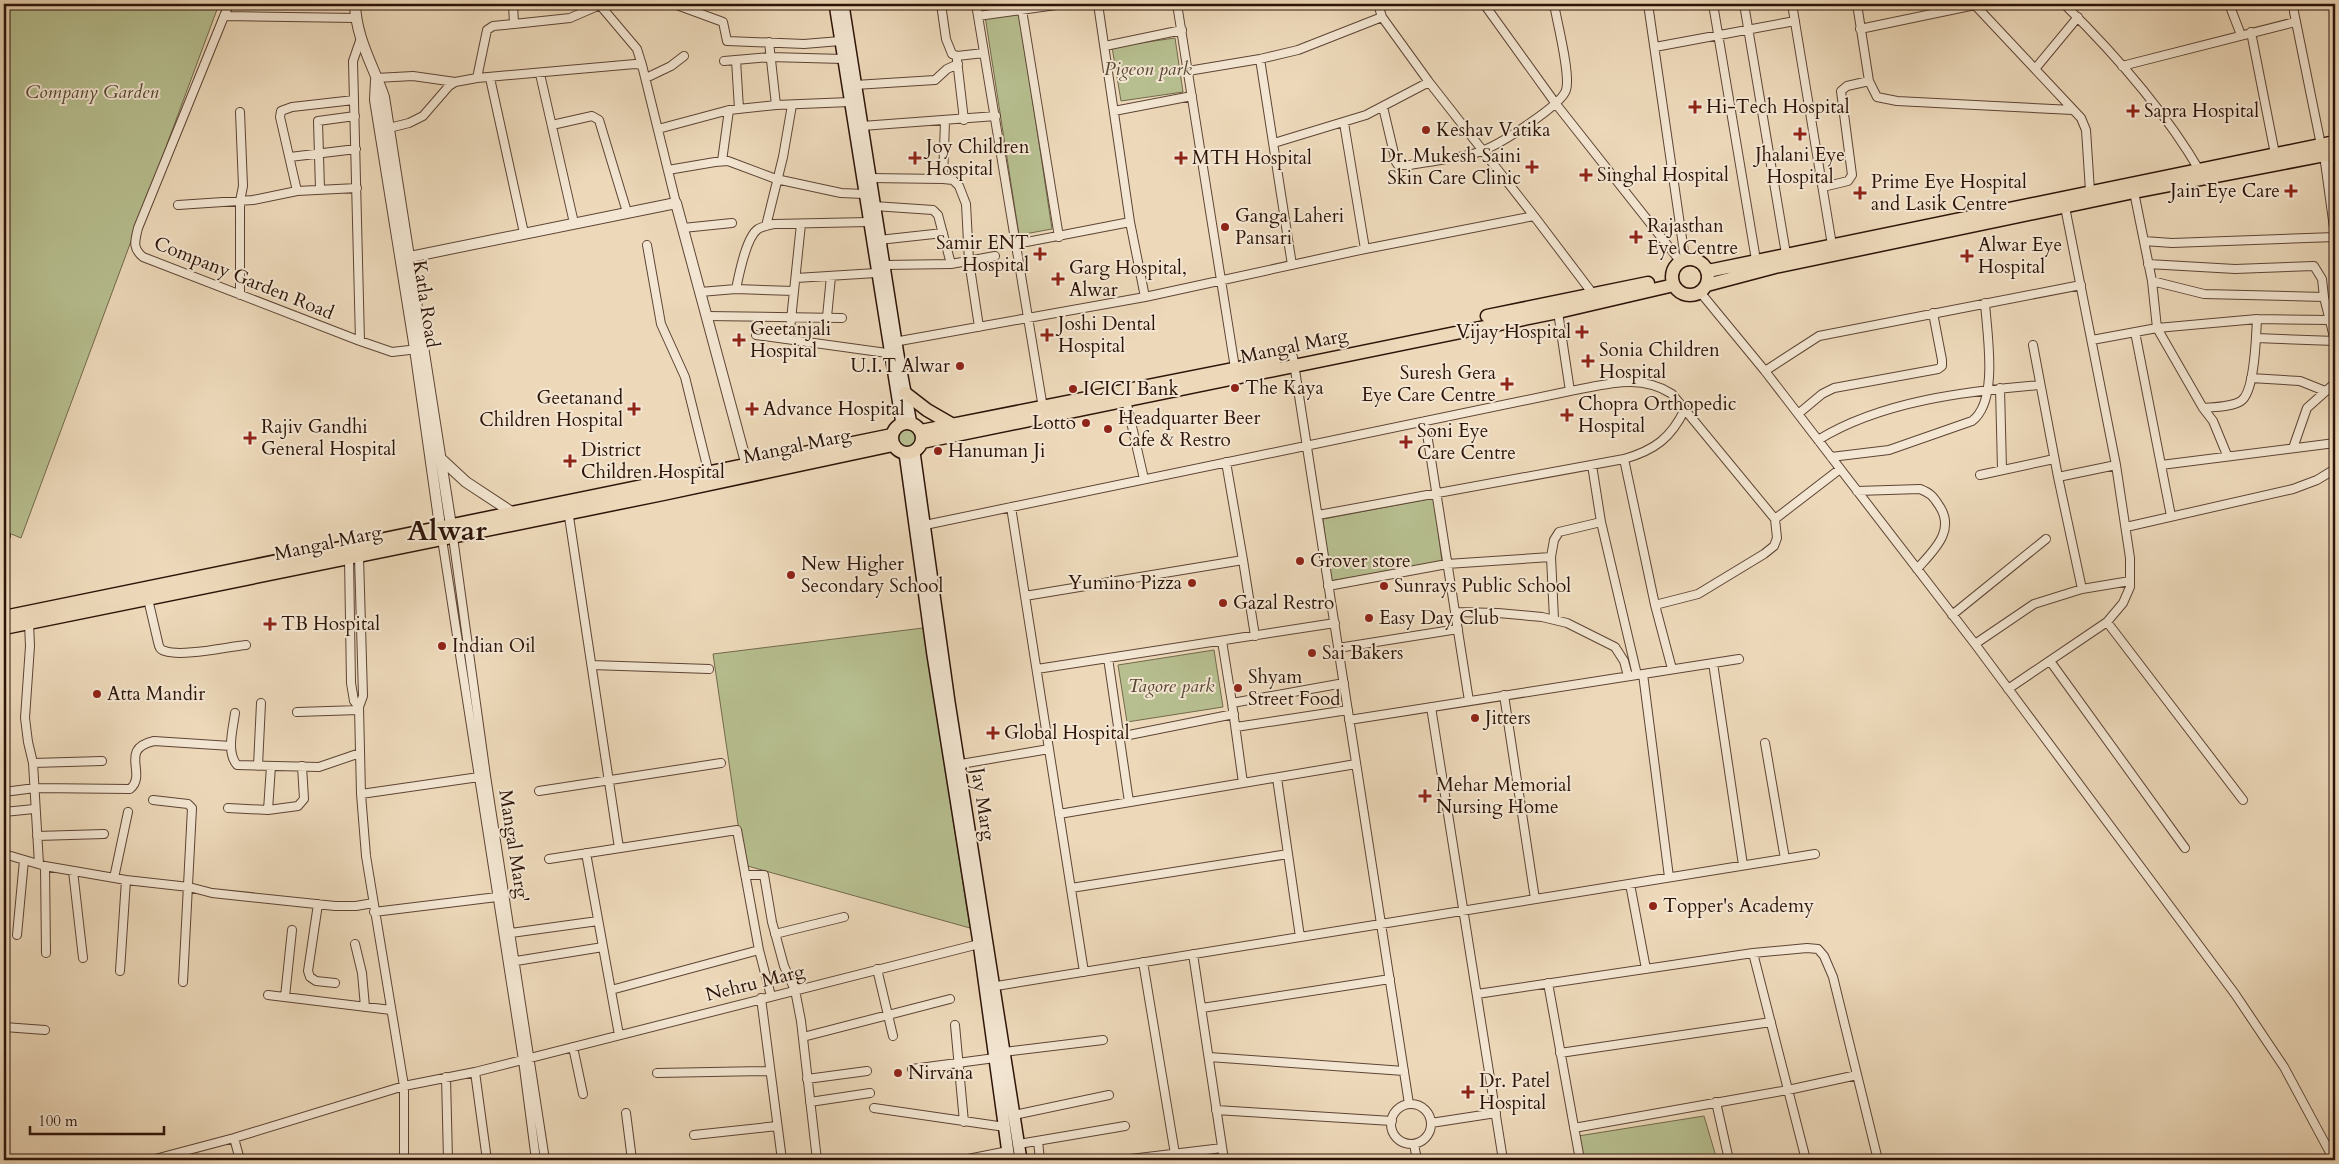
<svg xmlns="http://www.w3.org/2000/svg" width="2339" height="1164" viewBox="0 0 2339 1164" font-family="Cardo,serif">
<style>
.green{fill:#b7bf90;stroke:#72694c}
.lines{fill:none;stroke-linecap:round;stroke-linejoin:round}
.minor-casing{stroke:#5d4434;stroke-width:10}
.tertiary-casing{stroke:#5d4434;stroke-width:12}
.secondary-casing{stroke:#2d1308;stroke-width:14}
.primary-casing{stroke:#2d1308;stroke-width:15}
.minor{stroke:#f3e6d2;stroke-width:8}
.tertiary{stroke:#f3e6d2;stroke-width:10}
.secondary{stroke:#f3e6d2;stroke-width:11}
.primary{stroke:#edd9ba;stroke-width:12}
.poi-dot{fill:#8f2418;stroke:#f3e6d2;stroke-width:2}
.labels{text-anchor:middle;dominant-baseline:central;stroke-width:4;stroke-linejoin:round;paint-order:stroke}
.park-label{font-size:19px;font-style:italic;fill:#564731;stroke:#f3e6d2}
.poi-label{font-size:19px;fill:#2d1308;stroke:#f3e6d2;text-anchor:start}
.street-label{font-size:19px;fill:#2d1308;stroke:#f3e6d2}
.town-label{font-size:29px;font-weight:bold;fill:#2d1308;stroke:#f3e6d2}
</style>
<rect width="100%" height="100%" fill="#edd9ba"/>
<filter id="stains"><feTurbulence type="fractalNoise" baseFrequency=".004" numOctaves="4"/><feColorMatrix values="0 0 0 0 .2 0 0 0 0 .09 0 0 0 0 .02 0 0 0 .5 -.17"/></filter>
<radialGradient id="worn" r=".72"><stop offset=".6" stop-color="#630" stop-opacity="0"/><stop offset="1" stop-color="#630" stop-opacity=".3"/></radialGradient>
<path class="green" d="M4,4H219L21,538L4,531Z
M1019,11L1052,229L1019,235L985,16Z
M1175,38L1183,92L1121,101L1112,47Z
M893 435a12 12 0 1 1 24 0a12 12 0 1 1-24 0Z
M1434,498L1442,562L1330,581L1323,519Z
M923,628L970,928L744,865L713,654Z
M1214,650L1223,707L1127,722L1118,665Z
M1704,1116L1717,1160H1583L1578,1136Z"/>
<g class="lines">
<defs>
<path id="minor" d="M229,4L138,228C135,241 132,248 143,257L360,341L392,352L418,349
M599,4L637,49L642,65
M674,4L723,22L727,41L804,44L840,41
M941,4L946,39L952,54L957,56L984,53
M976,4L1043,408
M1098,4L1130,222L1145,297L1365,249L1534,216L1593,294
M1177,4L1235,368
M1378,4L1382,17L1429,82L1534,216
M1484,4L1556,104L1680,261
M1648,4L1685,259
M1713,4L1756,260
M1744,4L1786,254
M1792,4L1832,245
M1857,4L1869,81L1877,97L1897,101L2073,110
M1974,4L2081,118L2086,130L2090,191
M2064,4C2115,54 2165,111 2201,173
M2229,4L2241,35
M1022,10L1059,237
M2294,12L2321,145
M224,16L356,18
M978,16L1063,4
M514,24L570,18L600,5
M1860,29L1975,5
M2251,32L2275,154
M769,42L776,105
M1105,46L1182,30
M1655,47L1795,21
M1260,59L1292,265
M736,60L739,109
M957,60L964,120
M724,61L770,57L843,59
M2122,66L2295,22
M2035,69L2078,17
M1188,71L1260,59L1298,50L1382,17
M540,74L574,223
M376,78L413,76L455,82
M477,78L487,30L493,26L514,24L513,4
M490,78L524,233
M646,78L671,66L684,56
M855,85L935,80L947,69L958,64
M1383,107L1396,162L1398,165H1410C1430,161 1467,158 1484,150C1500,144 1562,105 1566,90C1571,75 1557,22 1554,4
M1114,111L1192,96
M1344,123L1365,249
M552,125L592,116L599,120L627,212
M862,126L996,116
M389,128L409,123L423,116L449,86L455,82L477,78L635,64L642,65L676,203
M658,129L729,110L776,105L850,102
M1274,143L1366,115L1429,82
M2324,155L2335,235
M290,157L356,149
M722,161L729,110
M668,170L715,162L728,161L776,179L841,193L864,194
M870,178L943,179L953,180L959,186L966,204L969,261L979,327
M943,179L945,121
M1823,187L1848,181L1852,175L1841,91L1847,86L1869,81
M320,189L318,121L355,116
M297,191L280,117L281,111L292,107L354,100
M2134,192L2152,281L2157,328L2203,408L2213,421L2227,455
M178,205L253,200L297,191L357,188
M874,206L933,210L938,215L951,264
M766,226L783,157L792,105
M683,228L732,223
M879,240L943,233
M2144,241L2172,243L2335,237
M1016,244L1130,222
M647,245L661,324L685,377L709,474
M2148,264L2235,269L2314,266L2322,279L2324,297L2335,341
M884,265L951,264L995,256
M796,278L876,273
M2152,281L2204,294L2324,297
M736,289C739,275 746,237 758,229C763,226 769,225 774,224L868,222
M700,292L736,289L794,291
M1700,292L1765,371L1975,644L2235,994L2284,1067L2334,1160
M240,295V201L243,186L240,112
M1558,312L1570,391
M706,316L842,318
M827,317L831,276
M2135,332L2171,516
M756,335L894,354
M2256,338L2335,341
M789,339L801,224
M2092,340L2157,328L2257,319L2329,320
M360,341L353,61L360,41
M894,342L1145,297
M2033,345L2058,477L2082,589
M1293,357L1409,1104
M1765,371L1819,336L2081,285
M2251,378L2300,381L2325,391
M2000,388L2002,469
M1126,400L1144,479
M2203,408C2214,407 2232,407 2241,401C2255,392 2256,336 2257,319
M1798,414L1822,394L1834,388L1938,369L1942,366V360L1933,313
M1425,421L1469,701
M1818,440C1881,401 1967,391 2040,385
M2293,448L2307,408L2335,383
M1831,457L1889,450L1972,421C1999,401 1987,334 1985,303
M1592,465L1601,522L1637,675
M2161,465L2335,443
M1980,475L2054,459
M2058,477L2116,465
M1857,491L1920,489C1930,493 1933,496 1938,504C1957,530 1934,550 1917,569
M1011,507L1084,972
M568,510L619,848
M1318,515L1624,459
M925,525L1570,391C1606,385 1639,373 1672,394L1775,519L1840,469
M2126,527L2293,489L2317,480L2335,469
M4,537L6,536
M453,537L486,776L545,1160
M442,539L523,1060L536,1160
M359,556L363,696L359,707L361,794L366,856L404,1086V1160
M1551,557L1554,540L1559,532L1601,522
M349,558L351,683L354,701L359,707
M1243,560L1255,636
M1328,586L1447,564L1551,557L1554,619
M1025,596L1243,560L1226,462
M148,599L158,642C159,647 160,650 165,651C182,657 226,647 246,645
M1655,605L1698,594L1764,554L1774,546L1777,538L1775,519
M1455,612L1498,613L1542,617L1567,623L1615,647L1624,661L1628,676
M1952,615L2046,539
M2107,622L2243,800
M29,623L30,646L25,718L28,742L33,763L39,864
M1222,641L1232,703
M1975,644L2034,604L2082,589L2130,581
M1338,648L1458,629
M1108,658L1129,802
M2050,661L2185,848
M1713,663L1743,865
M592,665L709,669
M1037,669L1335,623
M1672,669L1655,605L1624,459C1655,450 1671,438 1685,409
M1643,674L1669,877
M2008,689L2107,622L2123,603L2130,587V558L2116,465L2065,207
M1504,695L1535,899
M1431,707L1503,1160
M297,712L359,710
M235,713C233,729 226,752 237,765L319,767L360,753
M1349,720L1739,659
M1236,727L1348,710
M1119,737L1234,714
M1765,743L1785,859
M33,763L102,761
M955,765L1049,749
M258,766L261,703
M1277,778L1300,937
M1243,783L1232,703L1344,683
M539,791L721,763
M4,792L35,788L130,789C148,774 118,749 154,741L231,746
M361,794L479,777
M153,800L188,804L192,808L183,982
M228,808L268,810L298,806L304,799L302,766
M268,810L271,766
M4,812L34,809
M1059,814L1356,764
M37,836L104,834
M586,853L619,1035
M4,854L45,866L126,880L189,887L212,893L335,906H356L373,903
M549,859L737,830L759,950L771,996
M45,866L46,953
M73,871L83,958
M745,875H764L772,922L784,966L795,990L801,1021L817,1160
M114,878L128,812
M1630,884L1646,969
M1071,888L1288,854
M318,904L308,971L310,977L316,981L335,983
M374,912L497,897
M511,933L598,921
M775,934L844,917
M17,935L24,860
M355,944L362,973L365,1007
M1753,953L1806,1160
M1193,954L1224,1160
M516,961L603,947
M1143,962L1176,1160
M877,969L893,1036
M120,971L126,880
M1548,983L1580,1160
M990,987L1815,854
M611,990L759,950
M1477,994L1753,953L1807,948L1818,949L1824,956L1833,977L1878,1160
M268,995L391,1010
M285,997L292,930
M761,998L782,1160
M1202,1008L1390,979
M955,1025L964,1122
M4,1027L45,1030
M803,1037L950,999
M573,1047L583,1094
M1004,1052L1103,1040
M1560,1053L1771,1022
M1209,1057L1404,1071
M912,1069L995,1058
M475,1072L487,1160
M657,1073L770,1071
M446,1077L448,1160
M807,1079L867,1071
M810,1102L870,1093
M1716,1102L1729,1160
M1391 1124a20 20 0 1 1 40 0a20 20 0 1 1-40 0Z
M874,1108L1005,1127
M1216,1110L1392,1121
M626,1113L632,1160
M1014,1115L1109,1095
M1431,1123L1496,1113
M1574,1128L1788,1090L1857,1075
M694,1135L777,1126
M234,1138L240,1160
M1038,1141L1040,1160
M1019,1144L1125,1126
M1414,1144L1417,1160
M151,1160L234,1138L404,1086L475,1072L983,943
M963,1160L1008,1151
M1122,1160L1222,1148"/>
<path id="tertiary" d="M355,4C356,38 373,65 384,97L452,532
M376,80L375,100L415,349L441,533
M410,257L676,203L747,466
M439,457L466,482L513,513"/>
<path id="secondary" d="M835,4L902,424
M843,5L898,355L911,424
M914,452L949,702L1021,1160
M905,453L933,655L979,943L1009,1160"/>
<path id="primary" d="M1672 277a18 18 0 1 1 36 0a18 18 0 1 1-36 0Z
M1708,271L2335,142
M1707,285L1775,267L2134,192L2335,153
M1487,316L1648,283
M905,393L927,410L953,425
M892 438a15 15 0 1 1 30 0a15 15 0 1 1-30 0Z
M921,431L1274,361
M922,442L1558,312L1674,285
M4,617L892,435
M4,628L663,494L893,445"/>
</defs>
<use href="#minor" class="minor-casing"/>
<use href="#tertiary" class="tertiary-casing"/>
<use href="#secondary" class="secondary-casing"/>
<use href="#primary" class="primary-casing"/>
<use href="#minor" class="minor"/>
<use href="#tertiary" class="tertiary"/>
<use href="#secondary" class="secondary"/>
<use href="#primary" class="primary"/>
</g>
<g class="poi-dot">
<path d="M1692.5 99.5h5v5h5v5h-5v5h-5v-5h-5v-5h5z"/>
<path d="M2130.5 103.5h5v5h5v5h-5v5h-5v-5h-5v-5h5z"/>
<circle cx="1426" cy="130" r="5"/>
<path d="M1797.5 126.5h5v5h5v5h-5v5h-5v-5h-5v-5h5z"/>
<path d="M912.5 150.5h5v5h5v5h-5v5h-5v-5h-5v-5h5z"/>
<path d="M1178.5 150.5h5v5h5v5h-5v5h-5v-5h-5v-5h5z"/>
<path d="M1529.5 159.5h5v5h5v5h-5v5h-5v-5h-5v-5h5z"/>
<path d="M1583.5 167.5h5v5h5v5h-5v5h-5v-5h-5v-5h5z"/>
<path d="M2288.5 183.5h5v5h5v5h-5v5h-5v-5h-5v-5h5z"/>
<path d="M1857.5 185.5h5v5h5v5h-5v5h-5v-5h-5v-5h5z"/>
<circle cx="1225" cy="227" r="5"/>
<path d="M1633.5 229.5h5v5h5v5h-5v5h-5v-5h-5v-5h5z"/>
<path d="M1037.5 246.5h5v5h5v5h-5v5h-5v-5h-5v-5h5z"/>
<path d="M1964.5 248.5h5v5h5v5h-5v5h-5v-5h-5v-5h5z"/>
<path d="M1055.5 271.5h5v5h5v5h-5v5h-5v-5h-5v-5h5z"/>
<path d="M1579.5 324.5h5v5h5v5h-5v5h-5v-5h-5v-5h5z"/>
<path d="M1044.5 327.5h5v5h5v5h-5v5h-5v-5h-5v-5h5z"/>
<path d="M736.5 332.5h5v5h5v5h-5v5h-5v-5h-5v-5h5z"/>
<path d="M1585.5 353.5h5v5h5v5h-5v5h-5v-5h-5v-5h5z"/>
<circle cx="960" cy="366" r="5"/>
<path d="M1504.5 376.5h5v5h5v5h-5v5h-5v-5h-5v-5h5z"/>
<circle cx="1235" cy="388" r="5"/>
<circle cx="1073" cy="389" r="5"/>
<path d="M631.5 401.5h5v5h5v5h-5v5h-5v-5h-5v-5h5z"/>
<path d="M749.5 401.5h5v5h5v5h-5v5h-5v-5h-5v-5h5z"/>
<path d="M1564.5 407.5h5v5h5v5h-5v5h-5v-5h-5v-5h5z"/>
<circle cx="1086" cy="423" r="5"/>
<circle cx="1108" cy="429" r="5"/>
<path d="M247.5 430.5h5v5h5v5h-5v5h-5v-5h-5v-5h5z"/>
<path d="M1403.5 434.5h5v5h5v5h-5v5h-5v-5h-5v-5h5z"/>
<circle cx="938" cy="451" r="5"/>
<path d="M567.5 453.5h5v5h5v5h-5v5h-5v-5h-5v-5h5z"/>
<circle cx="1300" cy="561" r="5"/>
<circle cx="791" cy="575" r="5"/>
<circle cx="1192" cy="583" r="5"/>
<circle cx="1384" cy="586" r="5"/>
<circle cx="1223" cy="603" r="5"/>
<circle cx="1369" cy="618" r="5"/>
<path d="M267.5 616.5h5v5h5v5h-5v5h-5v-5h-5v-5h5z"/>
<circle cx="442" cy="646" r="5"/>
<circle cx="1312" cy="653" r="5"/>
<circle cx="1238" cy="688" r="5"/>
<circle cx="97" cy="694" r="5"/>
<circle cx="1475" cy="718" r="5"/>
<path d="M990.5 725.5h5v5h5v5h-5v5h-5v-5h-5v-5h5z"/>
<path d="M1422.5 788.5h5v5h5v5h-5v5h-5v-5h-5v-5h5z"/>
<circle cx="1653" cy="906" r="5"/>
<circle cx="898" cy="1073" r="5"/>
<path d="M1465.5 1084.5h5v5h5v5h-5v5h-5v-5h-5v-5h5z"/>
</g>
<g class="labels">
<g class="park-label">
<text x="1148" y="69">Pigeon park</text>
<text x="92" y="92">Company Garden</text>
<text x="1171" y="686">Tagore park</text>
</g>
<g class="poi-label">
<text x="1706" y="107">Hi-Tech Hospital</text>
<text x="2144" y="111">Sapra Hospital</text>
<text x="1436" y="130">Keshav Vatika</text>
<text x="926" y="147">Joy Children<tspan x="926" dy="22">Hospital</tspan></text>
<text x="1800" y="155" text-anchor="middle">Jhalani Eye<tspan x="1800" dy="22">Hospital</tspan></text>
<text x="1521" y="156" text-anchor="end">Dr. Mukesh Saini<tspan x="1521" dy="22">Skin Care Clinic</tspan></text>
<text x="1192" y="158">MTH Hospital</text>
<text x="1597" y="175">Singhal Hospital</text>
<text x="1871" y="182">Prime Eye Hospital<tspan x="1871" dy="22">and Lasik Centre</tspan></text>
<text x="2280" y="191" text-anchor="end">Jain Eye Care</text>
<text x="1235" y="216">Ganga Laheri<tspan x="1235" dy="22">Pansari</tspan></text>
<text x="1647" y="226">Rajasthan<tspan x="1647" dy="22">Eye Centre</tspan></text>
<text x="1029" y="243" text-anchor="end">Samir ENT<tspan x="1029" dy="22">Hospital</tspan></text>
<text x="1978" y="245">Alwar Eye<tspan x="1978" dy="22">Hospital</tspan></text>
<text x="1069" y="268">Garg Hospital,<tspan x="1069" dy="22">Alwar</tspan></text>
<text x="1058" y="324">Joshi Dental<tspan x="1058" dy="22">Hospital</tspan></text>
<text x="750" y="329">Geetanjali<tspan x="750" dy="22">Hospital</tspan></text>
<text x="1571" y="332" text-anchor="end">Vijay Hospital</text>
<text x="1599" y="350">Sonia Children<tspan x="1599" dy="22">Hospital</tspan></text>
<text x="950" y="366" text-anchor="end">U.I.T Alwar</text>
<text x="1496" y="373" text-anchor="end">Suresh Gera<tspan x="1496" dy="22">Eye Care Centre</tspan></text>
<text x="1245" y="388">The Kaya</text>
<text x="1083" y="389">ICICI Bank</text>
<text x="623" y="398" text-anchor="end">Geetanand<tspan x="623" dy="22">Children Hospital</tspan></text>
<text x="1578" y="404">Chopra Orthopedic<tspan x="1578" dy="22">Hospital</tspan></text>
<text x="763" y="409">Advance Hospital</text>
<text x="1118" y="418">Headquarter Beer<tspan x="1118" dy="22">Cafe &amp; Restro</tspan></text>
<text x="1076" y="423" text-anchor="end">Lotto</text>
<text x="261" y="427">Rajiv Gandhi<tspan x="261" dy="22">General Hospital</tspan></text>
<text x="1417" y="431">Soni Eye<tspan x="1417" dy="22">Care Centre</tspan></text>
<text x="581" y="450">District<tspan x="581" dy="22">Children Hospital</tspan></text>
<text x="948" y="451">Hanuman Ji</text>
<text x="1310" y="561">Grover store</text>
<text x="801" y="564">New Higher<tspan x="801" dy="22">Secondary School</tspan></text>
<text x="1182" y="583" text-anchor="end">Yumino Pizza</text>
<text x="1394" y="586">Sunrays Public School</text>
<text x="1233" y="603">Gazal Restro</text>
<text x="1379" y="618">Easy Day Club</text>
<text x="281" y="624">TB Hospital</text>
<text x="452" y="646">Indian Oil</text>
<text x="1322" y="653">Sai Bakers</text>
<text x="1248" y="677">Shyam<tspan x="1248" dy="22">Street Food</tspan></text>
<text x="107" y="694">Atta Mandir</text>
<text x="1485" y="718">Jitters</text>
<text x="1004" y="733">Global Hospital</text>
<text x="1436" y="785">Mehar Memorial<tspan x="1436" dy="22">Nursing Home</tspan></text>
<text x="1663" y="906">Topper's Academy</text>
<text x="908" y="1073">Nirvana</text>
<text x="1479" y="1081">Dr. Patel<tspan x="1479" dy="22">Hospital</tspan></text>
</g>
<g class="street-label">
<text transform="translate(244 278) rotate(22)">Company Garden Road</text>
<text transform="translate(426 304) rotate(81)">Katla Road</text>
<text transform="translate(1294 346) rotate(-12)">Mangal Marg</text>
<text transform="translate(797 446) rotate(-12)">Mangal Marg</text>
<text transform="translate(328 543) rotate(-12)">Mangal Marg</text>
<text transform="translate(983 804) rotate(81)">Jay Marg</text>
<text transform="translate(514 846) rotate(81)">Mangal Marg'</text>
<text transform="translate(755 983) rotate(-14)">Nehru Marg</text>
</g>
<g class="town-label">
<text x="447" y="531">Alwar</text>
</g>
</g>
<rect width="2339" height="1164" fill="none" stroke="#edd9ba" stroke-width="20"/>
<rect x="5" y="5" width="2329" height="1154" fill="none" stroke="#2d1308" stroke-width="2.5"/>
<rect x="10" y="10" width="2319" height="1144" fill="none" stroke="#2d1308"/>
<path d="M30 1126v8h134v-8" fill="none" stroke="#2d1308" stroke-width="2.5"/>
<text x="38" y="1126" font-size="15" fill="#2d1308" stroke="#f3e6d2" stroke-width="4" paint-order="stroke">100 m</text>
<rect width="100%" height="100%" filter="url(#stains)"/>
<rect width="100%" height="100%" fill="url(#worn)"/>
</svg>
